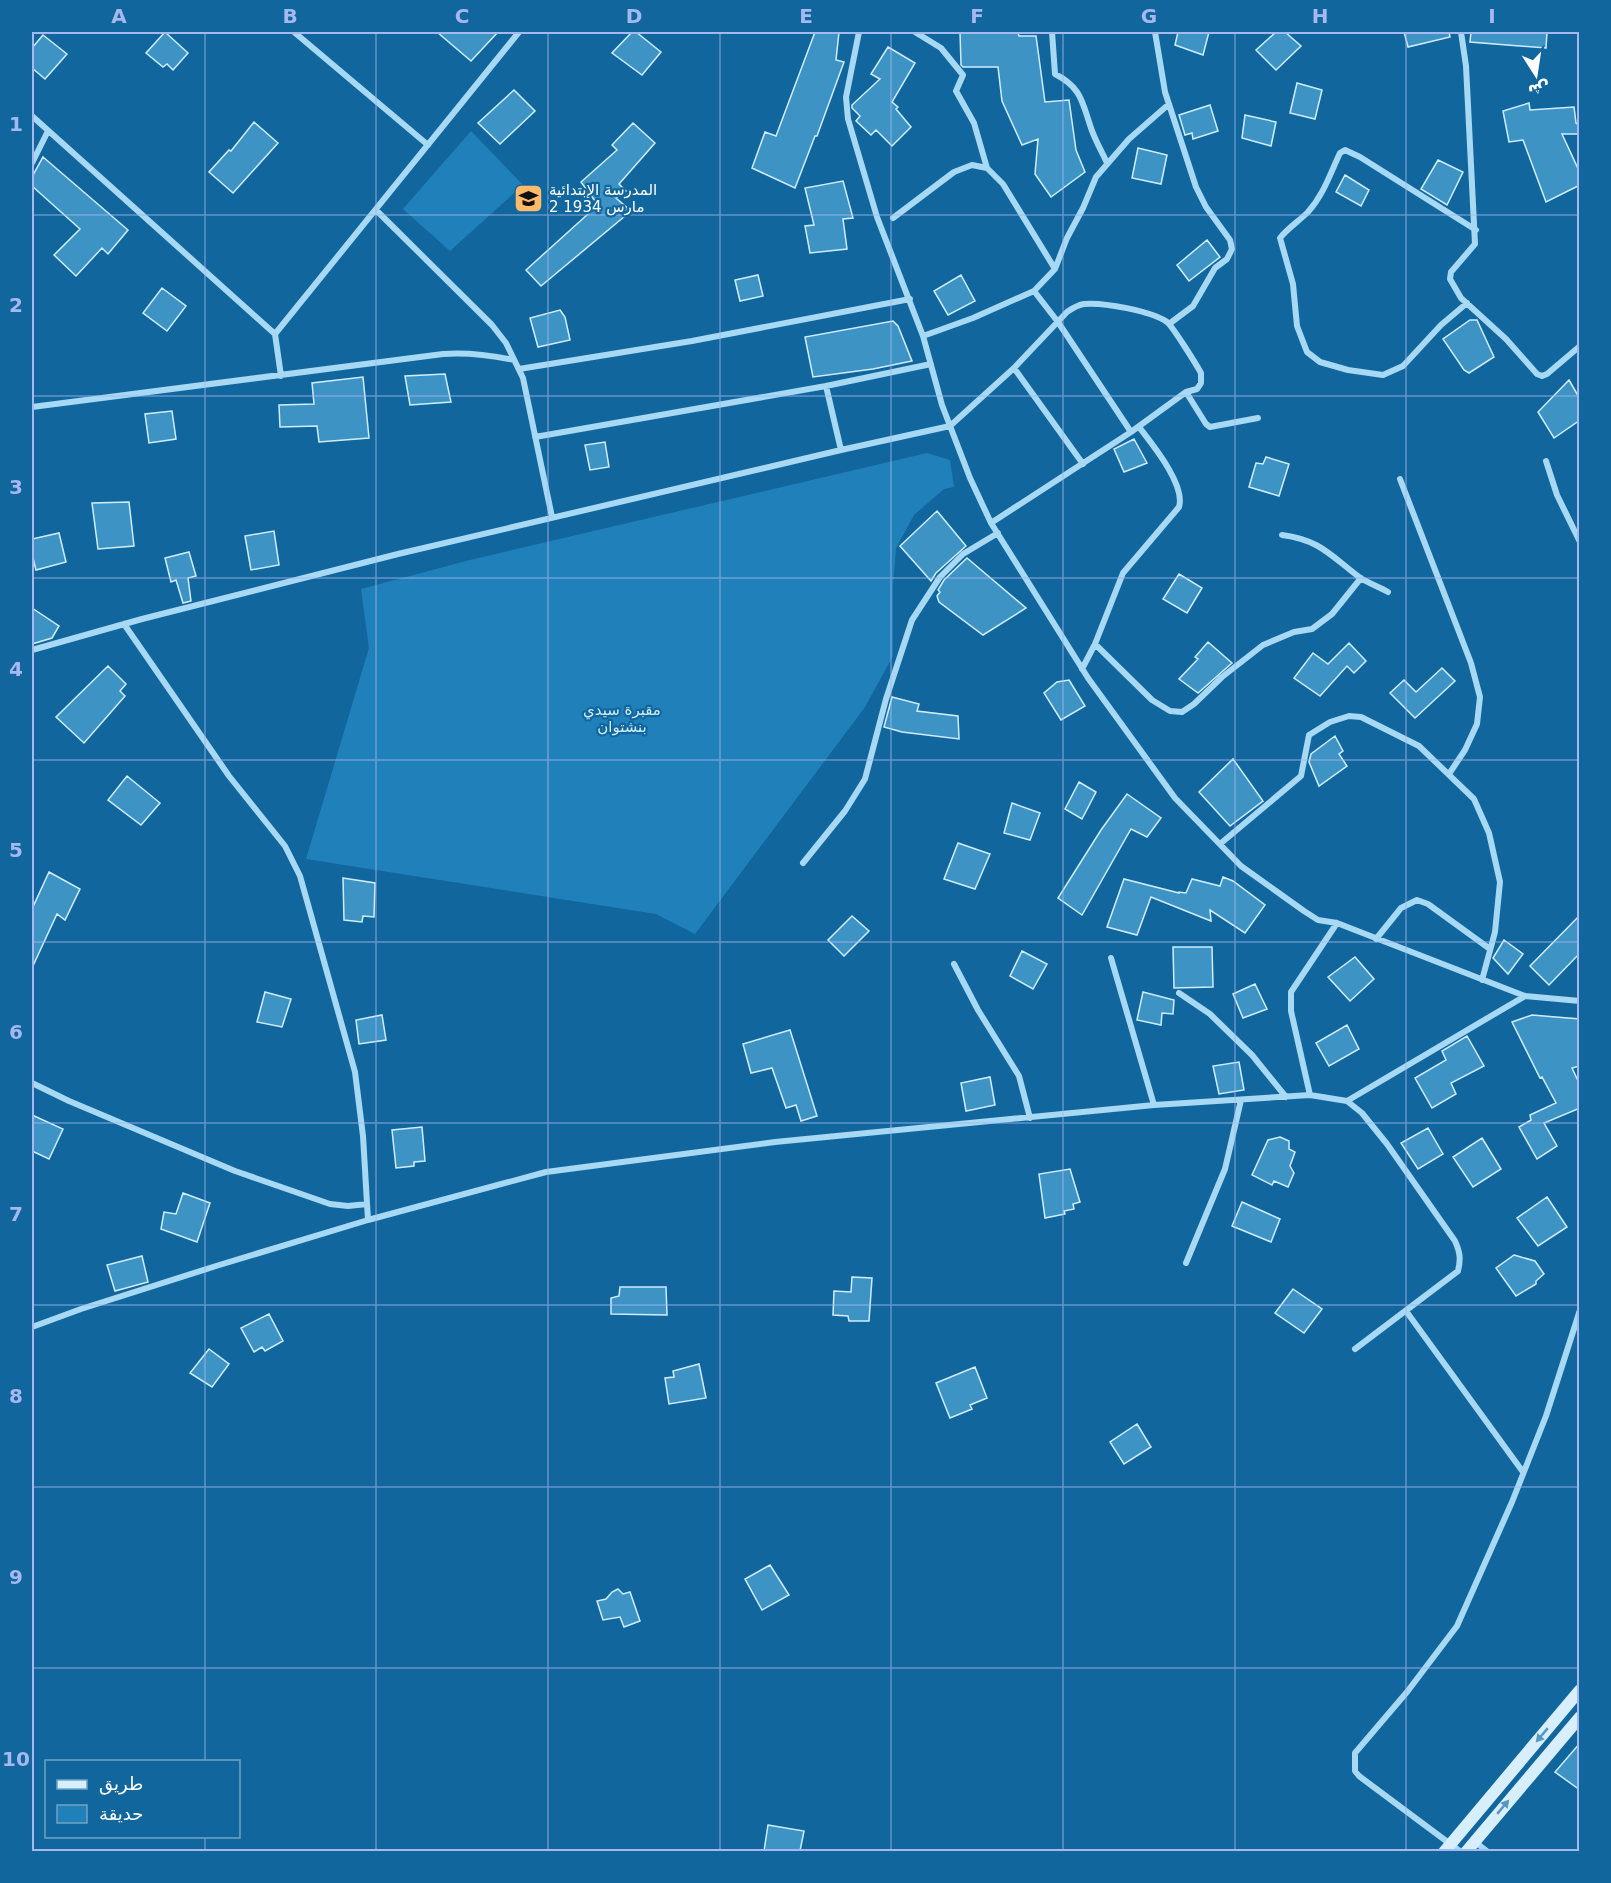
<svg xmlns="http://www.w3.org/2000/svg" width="1611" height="1883" viewBox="0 0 1611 1883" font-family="'DejaVu Sans','Noto Naskh Arabic',sans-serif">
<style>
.green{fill:#2081ba}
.building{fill:#3e93c5;stroke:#d0edfe;stroke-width:1.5}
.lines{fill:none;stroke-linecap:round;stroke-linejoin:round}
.street{stroke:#a7d8f4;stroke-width:6}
.secondary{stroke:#d7eefd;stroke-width:12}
.oneway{fill:#5696bf}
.grid{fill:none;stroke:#a5b8ef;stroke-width:1.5;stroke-opacity:0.55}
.labels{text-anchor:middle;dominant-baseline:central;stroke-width:4.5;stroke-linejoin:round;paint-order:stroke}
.poi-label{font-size:15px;fill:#fff;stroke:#11679d;text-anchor:start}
.park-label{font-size:15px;fill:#d0edfe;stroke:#11679d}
.neatline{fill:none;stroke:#a5b8ef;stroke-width:2}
.grid-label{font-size:20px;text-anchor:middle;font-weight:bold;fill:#a5b8ef}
</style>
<rect width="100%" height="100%" fill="#11679d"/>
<path class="green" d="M471,131L523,185L450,251L403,209Z
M927,453L950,460L954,487L944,489L914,515L896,548L893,586V656L865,707L695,934L656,914L306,859L369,648L361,589L470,560Z"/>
<path class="building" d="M165,32L188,53L173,70L167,64L163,67L146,53Z
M437,32H498L471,61Z
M632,32H636L661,52L642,75L612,53Z
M815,32H839L836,60L844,62L817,136H815L795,188L752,168L765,132L776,136Z
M960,32H1018L1019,36H1036L1045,102L1069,100L1076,150L1085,172L1051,197L1035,174L1038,139L1022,145L1002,101L998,67H963L961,65Z
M1178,32H1209L1203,55L1175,45Z
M1276,32H1285L1301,46L1276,70L1256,50Z
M1404,32H1449L1450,37L1408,47Z
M1471,32H1547L1546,48L1470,42Z
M43,35L67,54L45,79L32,68V48Z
M888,47L915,63L892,102L898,107L896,109L911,127L892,146L876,130L871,135L856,121L860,116L852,108V105L880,79L871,74Z
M1297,83L1322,90L1315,119L1290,113Z
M514,90L535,111L500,144L478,123Z
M1529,103L1530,110L1574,107L1576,123L1580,126V134H1562L1580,173V185L1546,202L1523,140L1509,142L1503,111Z
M1210,105L1218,131L1193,139L1192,133L1185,135L1179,115Z
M1245,115L1276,122L1271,146L1242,138Z
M254,122L278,143L233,193L209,172L229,150L231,151Z
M633,123L655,143L619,184L626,191L616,198L631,211L541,286L526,270L598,205L581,182L617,150L612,145Z
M1138,148L1167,155L1161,184L1132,178Z
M43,157L128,230L108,254L102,248L76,276L54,255L80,229L32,186V177Z
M1438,160L1463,172L1447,205L1421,189Z
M1345,175L1369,190L1361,206L1336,192Z
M843,181L853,218L843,219L847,249L810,253L805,226L814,225L805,188Z
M1207,240L1220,257L1189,281L1177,265Z
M758,275L763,296L740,301L735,280Z
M961,275L975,301L948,315L934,291Z
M162,288L186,306L167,331L143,313Z
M560,310L565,317L570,340L538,347L530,318Z
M1470,320H1477L1494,357L1469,373L1464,370L1443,339Z
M893,321L898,326L912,361L873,369L813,377L805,337Z
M445,374L451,402L410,405L405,376Z
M363,377L369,438L319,442L317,426L280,427L279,405L314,404L312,383Z
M1569,380L1580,399V420L1554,438L1538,412Z
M172,411L176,439L149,443L145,414Z
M1134,439L1147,463L1124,472L1114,449Z
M605,442L609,467L590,470L585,445Z
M1266,457L1289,464L1279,496L1249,487L1256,463L1263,464Z
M129,502L134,546L98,549L92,503Z
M937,511L966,546L936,573L931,581L900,546Z
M274,531L279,565L251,570L245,536Z
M59,533L66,562L36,570L32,554V539Z
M189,552L196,576L188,578L191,601L183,603L176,580L171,582L165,558Z
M967,558L1026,608L983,635L939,602L937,596L940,592L938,590L944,580Z
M1179,574L1202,588L1187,613L1163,599Z
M32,608L59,626L52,638L32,644Z
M1208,642L1232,663L1198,693L1179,679L1198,659L1195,657Z
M1349,643L1366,661L1354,673L1347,666L1320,696L1294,678L1313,653L1328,664Z
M108,666L126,684L120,691L125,696L84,743L56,717Z
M1442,668L1455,681L1415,718L1390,693L1404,680L1416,692Z
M1069,680L1085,706L1061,720L1044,693L1057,682Z
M892,697L919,704L917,711L958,716L959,739L902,732L884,727Z
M1335,736L1343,751L1339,754L1347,766L1319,786L1309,762L1311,754Z
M1233,759L1263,801L1230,826L1199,792Z
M127,776L160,803L141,825L108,800Z
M1079,782L1096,792L1082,819L1065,809Z
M1127,794L1161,818L1147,837L1131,829L1082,915L1058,898L1101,830Z
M1012,803L1040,813L1030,840L1004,833Z
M958,843L990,854L975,889L944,879Z
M49,872L80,889L65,920L57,914L32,968V909Z
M1223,877L1233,881L1265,905L1245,933L1210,910L1211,921L1151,897L1137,935L1107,927L1124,879L1179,893V892L1186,893L1192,879L1220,886Z
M343,878L375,883L374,917L363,916L362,922L344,920Z
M1580,915V953L1549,985L1530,966Z
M852,916L869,931L844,956L828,940Z
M1504,940L1523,954L1508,974L1493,958Z
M1173,947H1212L1213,987L1174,988Z
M1022,951L1047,964L1033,989L1010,976Z
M1355,957L1374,979L1350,1001L1328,977Z
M1255,984L1267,1009L1243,1018L1233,994Z
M265,992L291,999L282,1027L257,1022Z
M1143,992L1174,1000L1173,1014L1162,1013L1161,1025L1137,1020Z
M382,1015L386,1040L359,1044L356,1020Z
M1532,1015L1580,1019V1066L1572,1068L1580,1085V1108L1544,1123L1557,1146L1537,1159L1519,1127L1531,1120L1530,1115L1556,1103L1542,1077L1540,1078L1512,1022Z
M1347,1025L1359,1049L1329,1066L1316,1043Z
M790,1030L817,1116L801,1121L796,1105L786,1108L772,1068L751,1073L743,1044Z
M1467,1036L1484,1066L1451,1083L1456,1094L1432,1108L1415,1078L1446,1060L1442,1051Z
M1239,1062L1244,1090L1219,1094L1213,1066Z
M990,1077L995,1105L966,1111L961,1083Z
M32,1115L63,1129L49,1159L32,1151Z
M422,1127L425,1161L414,1162V1166L396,1168L392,1130Z
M1428,1128L1443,1154L1418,1169L1401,1143Z
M1280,1137L1289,1141V1149L1295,1152L1290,1166L1294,1173L1288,1187L1274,1181L1272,1185L1252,1175L1268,1140Z
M1482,1138L1501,1169L1473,1187L1453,1157Z
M1070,1169L1080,1202L1073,1204L1074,1209L1064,1211L1065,1214L1045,1218L1039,1174Z
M183,1193L210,1203L197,1242L161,1229L164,1212L176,1214Z
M1547,1197L1567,1227L1538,1246L1517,1218Z
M1242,1202L1280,1219L1271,1242L1232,1226Z
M1514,1255L1535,1261L1544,1274L1536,1281V1284L1516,1296L1496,1268Z
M142,1256L148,1282L115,1291L107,1265Z
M852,1277L872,1278L869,1321H849L848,1316L833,1315L834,1291L851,1292Z
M620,1287H666L667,1315L611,1314V1298L619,1296Z
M1293,1289L1322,1309L1304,1333L1275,1313Z
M269,1314L283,1341L265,1351L262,1347L254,1352L241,1328Z
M209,1349L229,1364L212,1387L190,1373Z
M699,1364L706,1398L669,1404L665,1378L674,1377L673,1371Z
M975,1367L987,1398L970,1405L972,1409L950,1418L936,1383Z
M1137,1424L1151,1447L1124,1464L1110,1442Z
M770,1565L789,1595L762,1610L745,1579Z
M618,1589L623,1594L630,1592L640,1621L624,1627L620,1617L603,1620L597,1601L606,1599L612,1592Z
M1580,1743V1790L1555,1772Z
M768,1825L804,1831L800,1851H764Z"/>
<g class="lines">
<path class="street" d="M294,32L428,145
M859,32L846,97L848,119L877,217L923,336L942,405L970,478L991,523L1088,678L1175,798L1241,866L1304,911L1318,920L1337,923L1525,996L1580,1001
M915,32L941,48L963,75L956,91L974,123L987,168
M1052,32L1055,74C1082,88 1082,102 1091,128C1095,140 1102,152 1107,163
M1155,32L1165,92L1196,187L1206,207L1230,240L1232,249L1227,259L1215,268L1193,306L1169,324
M1461,32L1466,66L1475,244L1451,272L1450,279L1461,298L1506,339L1537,374L1542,376L1547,374L1580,346
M32,116L275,334
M32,163L48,131
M376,210L492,325L506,343L523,378L552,517
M893,218L954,172L972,165L987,168L1003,184L1055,269L1034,291L973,318L923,336
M1055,269L1067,238L1083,208L1096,177L1129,139L1169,104
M1034,291L1058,322L1131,432
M1467,303L1441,325L1403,366L1383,375L1348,370L1320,362L1307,352L1297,326L1293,284L1280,238C1288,228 1299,221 1308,212C1324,194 1330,174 1340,153L1345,150L1360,157L1476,230
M1014,368L1083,464
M519,369L692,341L910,299
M281,376L275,334L519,32
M826,386L841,450
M32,407L443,354C467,352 490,355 514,360
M535,437L826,386L931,364
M1546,461L1557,495L1580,542
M1400,479L1471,663L1480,697L1477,724L1465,750L1449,774
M991,523L1131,432L1186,392
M1282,535C1320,540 1330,555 1359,577C1368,583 1379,587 1388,592
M124,624L229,776L285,846L300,876L355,1072L363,1136L368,1220
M1095,644L1152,700L1170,711L1182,712L1194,704L1222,677L1263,645L1294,632L1312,629L1332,614L1361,578
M32,650L142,619L398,554L841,450L950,426L1014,368L1067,312C1073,308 1077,305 1084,304C1102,302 1152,311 1167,322C1173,327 1196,364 1201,373V383L1197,389L1186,392L1206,424L1210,427L1258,418
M1082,669L1095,644L1123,573L1179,507C1186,485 1152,444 1139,427
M1220,844L1301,776L1309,735L1330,722L1349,716L1361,717L1419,746L1474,799L1489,833L1500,882L1495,932L1482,980
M803,863L845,811L865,779L886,699L912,620L940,577L963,554L998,533
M1376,939L1401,908L1417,900L1428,904L1490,949
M1111,958L1154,1105
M954,964L978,1010L1019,1076L1030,1118
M1179,993L1210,1014L1252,1055L1286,1097
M32,1083L69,1101L235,1171L330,1204L348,1206L367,1204
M1310,1095L1291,1011V992L1337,923
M1347,1101L1525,996
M1186,1263L1225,1169L1241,1100
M1406,1311L1523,1472
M32,1327L81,1309L216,1266L368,1220L546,1172L775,1142L1154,1105L1310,1095L1347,1101L1362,1113L1387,1144L1455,1241C1460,1252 1461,1259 1458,1271L1355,1349
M1474,1841L1488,1852
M1461,1852L1359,1776L1355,1771V1753L1407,1692L1457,1626L1512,1502L1546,1416L1580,1310"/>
<path class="secondary" d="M1444,1852L1580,1690
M1466,1852L1580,1717"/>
</g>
<defs><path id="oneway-solid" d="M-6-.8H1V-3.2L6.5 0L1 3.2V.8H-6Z" transform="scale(1.5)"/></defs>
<g class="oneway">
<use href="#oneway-solid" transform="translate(1542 1735) rotate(130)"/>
<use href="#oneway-solid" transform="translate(1503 1807) rotate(-50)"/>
</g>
<path class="grid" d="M205,32V1762M376,32V1852M548,32V1852M720,32V1852M891,32V1852M1063,32V1852M1235,32V1852M1406,32V1852M32,215H1580M32,396H1580M32,578H1580M32,760H1580M32,942H1580M32,1123H1580M32,1305H1580M32,1487H1580M32,1668H1580M205,1836V1852"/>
<defs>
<symbol id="school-square" viewBox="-11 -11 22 22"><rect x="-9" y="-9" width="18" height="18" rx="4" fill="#ffba6a" stroke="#11679d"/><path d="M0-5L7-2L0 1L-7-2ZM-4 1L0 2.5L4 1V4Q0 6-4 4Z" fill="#111"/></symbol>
</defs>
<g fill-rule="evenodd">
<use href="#school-square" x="512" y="182" width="33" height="33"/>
</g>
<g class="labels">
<g class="poi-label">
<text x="549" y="190">المدرسة الإبتدائية<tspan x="549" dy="17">2 مارس 1934</tspan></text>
</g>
<g class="park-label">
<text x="622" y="710">مقبرة سيدي<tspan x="622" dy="17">بنشتوان</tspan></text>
</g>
</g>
<rect width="1611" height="1883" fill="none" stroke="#11679d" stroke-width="66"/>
<rect x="45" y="1760" width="195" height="78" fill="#11679d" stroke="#70a4c4" stroke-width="1.5"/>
<rect x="57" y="1780" width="30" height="9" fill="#d7eefd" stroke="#70a4c4" stroke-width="1.5"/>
<text x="99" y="1790" font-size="18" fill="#ffffff">طريق</text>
<rect x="57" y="1805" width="30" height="18" fill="#2081ba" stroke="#70a4c4" stroke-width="1.5"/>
<text x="99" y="1820" font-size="18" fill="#ffffff">حديقة</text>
<g transform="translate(1536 75) rotate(168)" stroke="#11679d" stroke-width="4.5" paint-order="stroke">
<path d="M0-4.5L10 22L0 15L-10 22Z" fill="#ffffff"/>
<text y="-9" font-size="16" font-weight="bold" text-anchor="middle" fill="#ffffff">ش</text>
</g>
<rect x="33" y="33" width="1545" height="1817" class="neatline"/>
<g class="grid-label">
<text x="119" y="23">A</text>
<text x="290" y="23">B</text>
<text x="462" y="23">C</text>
<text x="634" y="23">D</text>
<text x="806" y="23">E</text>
<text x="977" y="23">F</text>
<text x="1149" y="23">G</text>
<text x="1320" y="23">H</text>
<text x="1492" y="23">I</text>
<text x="16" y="131">1</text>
<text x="16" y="312">2</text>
<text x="16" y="494">3</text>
<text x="16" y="676">4</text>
<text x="16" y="857">5</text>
<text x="16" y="1039">6</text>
<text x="16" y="1221">7</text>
<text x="16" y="1403">8</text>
<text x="16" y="1584">9</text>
<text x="16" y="1766">10</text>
</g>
</svg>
